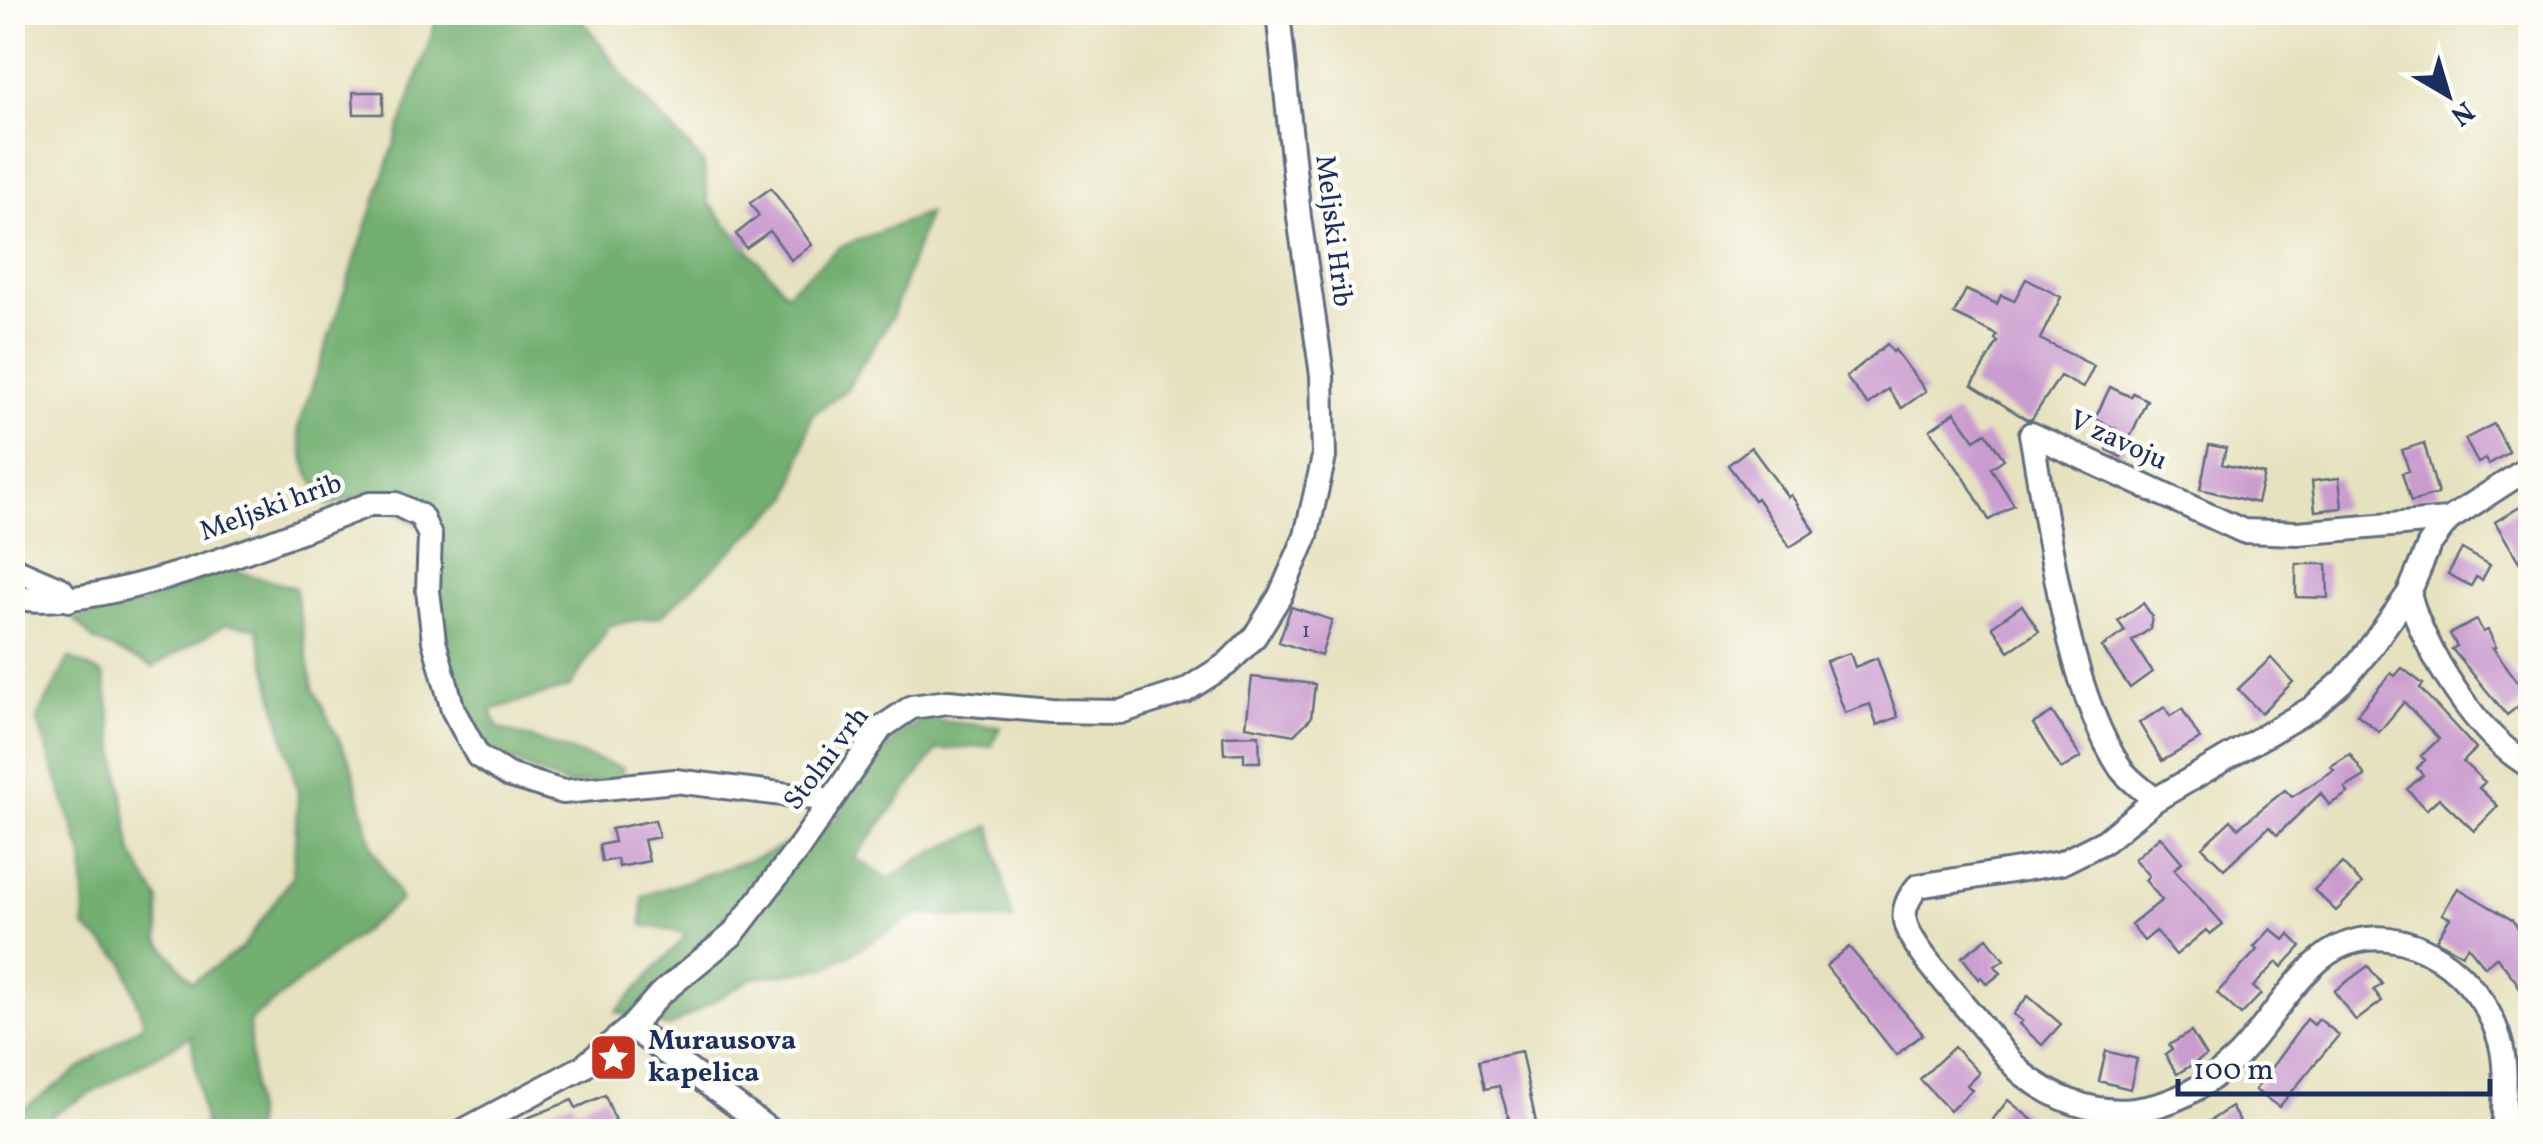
<svg xmlns="http://www.w3.org/2000/svg" width="2543" height="1144" viewBox="0 0 2543 1144" font-family="Vollkorn,serif">
<style>
.forest{fill:#72af6f;stroke:#466f66;stroke-width:2.5}
.building{fill:#ca9bcf}
.lines{fill:none;stroke-linecap:round;stroke-linejoin:round}
.street-casing{stroke:#626d80;stroke-width:28}
.street{stroke:#fff;stroke-width:22}
.labels{text-anchor:middle;dominant-baseline:central;stroke-width:9;stroke-linejoin:round;paint-order:stroke}
.number-label{font-size:22px;fill:#474a7a}
.street-label{font-size:28px;fill:#1b2f5e;stroke:#fdfcf7}
.poi-label{font-size:28px;font-weight:bold;fill:#1b2f5e;stroke:#fdfcf7;text-anchor:start}
</style>
<rect width="100%" height="100%" fill="#fdfcf7"/>
<filter id="ink" filterUnits="userSpaceOnUse"><feTurbulence type="fractalNoise" baseFrequency=".01" numOctaves="2"/><feDisplacementMap in="SourceGraphic" scale="20" xChannelSelector="R" yChannelSelector="G"/><feConvolveMatrix kernelMatrix="1 2 1 2 8 2 1 2 1" color-interpolation-filters="sRGB"/></filter>
<filter id="wash" filterUnits="userSpaceOnUse"><feTurbulence type="fractalNoise" baseFrequency=".0048" numOctaves="4" result="noise"/><feDisplacementMap in="SourceGraphic" scale="40" xChannelSelector="R" yChannelSelector="G"/><feGaussianBlur stdDeviation="2.25" result="paint"/><feColorMatrix in="noise" values="0 0 0 0 0 0 0 0 0 0 0 0 0 0 0 0 0 1.4 0 .05"/><feComposite in="paint" operator="in"/></filter>
<g filter="url(#wash)">
<rect width="100%" height="100%" fill="#e6e1be"/>
<path class="forest" d="M439,13H577L632,86L703,162L708,202L786,293L840,247L928,213L893,315L846,390L812,415L790,497L661,616L610,625L570,687L491,710L498,728L623,768L619,780L566,785L488,751L460,706L440,639L438,535L367,496L327,505L307,470L298,428Z
M226,568L295,588L313,688L351,764L373,849L401,900L249,1022L255,1131H205L191,1036L53,1115L47,1131H13L12,1117L144,1023L124,961L85,928L83,856L37,719L69,658L104,675L132,853L159,900V940L192,982L242,948L293,876L298,793L257,628L226,624L153,667L93,640L74,619L143,603Z
M921,719L1000,727L992,746L937,750L855,858L889,879L921,858L991,826L1013,921L918,914L826,968L753,978L669,1027L616,1012L687,934L642,925L643,896L764,855L835,820L894,740Z"/>
<g id="blocks">
<path class="building" d="M353,92H383V114H354Z
M771,188L812,245L791,260L770,231L746,248L736,234L759,216L750,203Z
M2026,279L2061,297L2040,339L2094,366L2083,388L2060,376L2032,419L2027,420L1972,385L1998,342L1995,340L1997,335L1954,314L1966,290L1997,304L2001,295L2014,301Z
M1887,344L1893,352L1895,350L1926,391L1902,408L1888,389L1868,405L1846,377Z
M2110,387L2131,397L2133,393L2147,400L2121,457L2107,450L2116,429L2095,419Z
M1955,412L1975,440L1986,433L2004,459L1991,468L2014,505L1989,520L1965,479L1930,430Z
M2494,424L2509,452L2489,464L2486,459L2478,463L2465,439Z
M2424,443L2438,494L2411,502L2402,473L2409,471L2402,450Z
M2209,445L2226,448L2222,464L2264,474L2257,503L2200,489Z
M1751,447L1788,497L1791,495L1815,531L1790,547L1757,498L1754,500L1728,465Z
M2339,478L2342,508L2315,511L2312,481Z
M2520,507L2530,525V580L2495,522Z
M2462,549L2490,565L2482,580L2476,577L2471,586L2448,574Z
M2296,564H2327L2328,598L2296,597Z
M2143,603L2152,616L2150,629L2132,641L2152,672L2130,688L2102,647L2125,631L2118,621Z
M2022,605L2039,631L2009,651L1992,626Z
M1291,607L1332,620L1321,656L1279,642Z
M2477,620L2483,632L2488,630L2496,647L2493,648L2518,682L2522,679L2530,691V697L2507,715L2452,649L2457,646L2450,634Z
M1850,653L1855,667L1877,658L1898,717L1877,725L1870,704L1845,713L1826,661Z
M2271,658L2293,682L2261,713L2238,689Z
M2402,668L2423,684L2420,688L2476,749L2463,762L2485,782L2479,788L2498,806L2474,831L2439,798L2426,810L2407,789L2423,775L2417,768L2425,760L2421,756L2439,739L2404,702L2379,732L2357,714L2391,673L2395,676Z
M1252,677L1315,684L1311,718L1294,735L1246,726Z
M2165,707L2170,716L2182,709L2200,739L2162,761L2139,723Z
M2052,712L2081,757L2061,769L2033,724Z
M1259,735L1260,762H1244V753L1224,754L1223,736Z
M2350,754L2365,776L2345,788L2348,793L2329,805L2321,793L2277,835L2269,827L2224,869L2202,847L2231,820L2238,828L2285,790L2292,797L2334,770L2331,766Z
M655,820L659,837L644,840L649,861L619,867L617,859L602,862L599,845L614,842L611,829Z
M2160,836L2182,862L2174,869L2223,924L2210,934L2206,930L2176,955L2156,931L2144,941L2131,925L2162,900L2145,880L2149,876L2134,859Z
M2342,863L2362,884L2336,911L2314,890Z
M2458,888L2512,920L2530,943V1007L2515,980L2497,957L2485,967L2468,946L2462,954L2436,940L2450,918L2442,914Z
M2271,929L2284,940L2289,934L2301,946L2282,967L2277,962L2253,987L2261,994L2241,1015L2217,993L2257,950L2254,947Z
M1987,938L2004,960L1995,966L2001,973L1987,984L1981,977L1979,979L1962,957Z
M1849,947L1923,1034L1896,1055L1826,966Z
M2368,966L2382,984L2374,990L2382,1001L2356,1021L2334,991Z
M2028,996L2061,1024L2042,1045L2019,1024L2022,1021L2013,1014Z
M2307,1019L2314,1025L2319,1019L2339,1035L2279,1107L2255,1090Z
M2191,1032L2206,1056L2177,1074L2165,1055L2172,1050L2169,1045Z
M1954,1047L1979,1073L1967,1085L1972,1090L1950,1111L1920,1079Z
M1521,1051L1538,1132H1513L1499,1086L1485,1089L1479,1060Z
M2106,1051L2137,1059L2130,1089L2099,1081Z
M605,1095L620,1132H530L525,1119L572,1100L576,1108Z
M2008,1100L2047,1132H1983Z
M2231,1107L2246,1132H2193Z"/>
</g>
</g>
<g filter="url(#ink)">
<use href="#blocks" fill-opacity="0" stroke="#626d80" stroke-width="2.5"/>
<g class="lines">
<defs>
<path id="street" d="M12,568L61,589L69,600
M2409,593C2424,651 2477,736 2530,766
M12,596C88,619 293,534 370,504H396L421,516L430,536L428,591L434,641L453,710L478,756L508,775L563,792L675,781L831,800
M2155,800C2144,790 2130,781 2121,769C2066,687 2049,532 2031,434L2243,531L2298,533L2448,520
M631,1027L772,1132
M461,1132L583,1067L631,1027L659,995L732,935L798,849L881,728L912,707L948,702L1051,711L1120,712L1185,691L1227,664L1255,636L1280,596L1306,536L1324,457L1322,375L1299,217L1278,12
M2504,1132C2503,1103 2508,1068 2500,1041C2482,976 2406,914 2337,948C2298,968 2267,1029 2235,1059C2171,1119 2096,1130 2024,1075C2011,1065 2000,1047 1989,1035C1968,1009 1946,985 1926,959C1907,932 1893,915 1918,886L2061,863L2105,841L2155,800L2312,708L2344,680L2367,652L2409,593L2429,545L2448,520L2530,467"/>
</defs>
<use href="#street" class="street-casing"/>
<use href="#street" class="street"/>
</g>
</g>
<defs>
<symbol id="sight-square" viewBox="-11 -11 22 22"><rect x="-9" y="-9" width="18" height="18" rx="4" fill="#c8321e" stroke="#fdfcf7"/><path d="M0-6L1.8-2.2L6-1.7L2.9 1.2L3.7 5.4L0 3.3L-3.7 5.4L-2.9 1.2L-6-1.7L-1.8-2.2Z" fill="#fff"/></symbol>
</defs>
<g fill-rule="evenodd">
<use href="#sight-square" x="586" y="1030" width="55" height="55"/>
</g>
<g class="labels">
<g class="number-label">
<text x="1306" y="631">1</text>
</g>
<g class="street-label">
<text transform="translate(1333 231) rotate(83)">Meljski Hrib</text>
<text transform="translate(2118 441) rotate(25)">V zavoju</text>
<text transform="translate(271 508) rotate(-20)">Meljski hrib</text>
<text transform="translate(827 759) rotate(-53)">Stolni vrh</text>
</g>
<g class="poi-label">
<text x="648" y="1041">Murausova<tspan x="648" dy="32">kapelica</tspan></text>
</g>
</g>
<rect width="2543" height="1144" fill="none" stroke="#fdfcf7" stroke-width="50"/>
<g transform="translate(2448 95) rotate(142)" stroke="#fdfcf7" stroke-width="8" paint-order="stroke">
<path d="M0-8L18 38L0 25L-18 38Z" fill="#1b2f5e"/>
<text y="-15" font-size="28" font-weight="bold" text-anchor="middle" fill="#1b2f5e">N</text>
</g>
<path d="M2178 1079v15h312v-15" fill="none" stroke="#1b2f5e" stroke-width="5"/>
<text x="2193" y="1079" font-size="30" fill="#1b2f5e" stroke="#fdfcf7" stroke-width="8" paint-order="stroke">100 m</text>
</svg>
